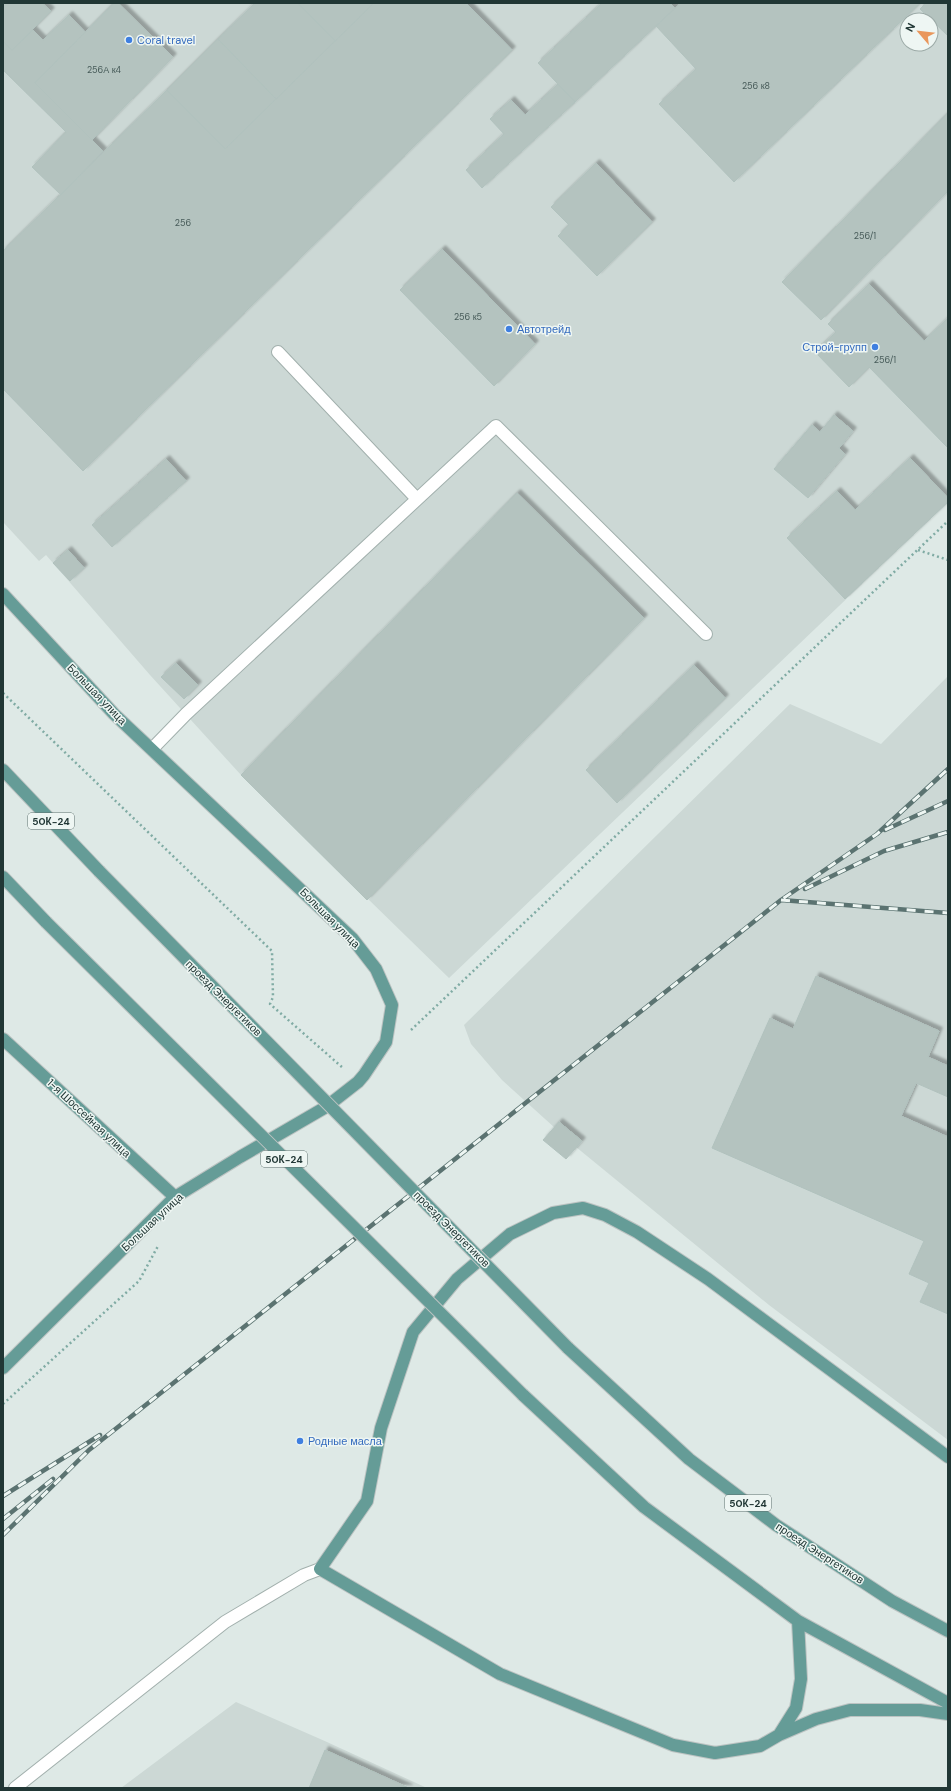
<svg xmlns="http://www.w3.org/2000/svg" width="951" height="1791" viewBox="0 0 951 1791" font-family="'DM Sans',sans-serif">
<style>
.built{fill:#ccd8d5;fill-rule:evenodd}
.building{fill:#b4c3bf;stroke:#b1c2be;filter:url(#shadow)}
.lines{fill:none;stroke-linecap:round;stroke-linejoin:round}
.minor-casing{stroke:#a2b0ad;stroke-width:14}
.major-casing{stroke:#bcc3c2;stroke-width:14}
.path{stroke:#80aba4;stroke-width:2.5;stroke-dasharray:2 3;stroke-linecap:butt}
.minor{stroke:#fff;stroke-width:12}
.major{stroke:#659c97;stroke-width:12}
.rail-casing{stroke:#5b7371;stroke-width:4.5}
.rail{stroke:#eef6f3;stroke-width:3;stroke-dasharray:9;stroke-linecap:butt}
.major-bridge-casing{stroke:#bcc3c2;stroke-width:14;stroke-linecap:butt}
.major-bridge{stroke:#659c97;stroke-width:12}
.shop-dot{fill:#3f7fe0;stroke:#eef6f3;stroke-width:1.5}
.labels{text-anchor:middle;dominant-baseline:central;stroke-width:3;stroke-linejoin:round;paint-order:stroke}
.number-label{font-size:9px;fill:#465a58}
.shield{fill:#eef6f3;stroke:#5e706e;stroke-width:1}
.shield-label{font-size:10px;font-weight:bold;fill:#213735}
.shop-label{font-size:11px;fill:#366cbe;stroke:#eef6f3;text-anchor:start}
.street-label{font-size:11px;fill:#213735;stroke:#eef6f3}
</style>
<defs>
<filter id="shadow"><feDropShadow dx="3.5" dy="-3.5" stdDeviation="1" flood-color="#0004"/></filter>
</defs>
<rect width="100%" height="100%" fill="#dee9e6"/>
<path class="built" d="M3,3H948V502L449,978L241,775L150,675L46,555L39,561L3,522ZM907,20H931V44H907Z
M948,676V1440L769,1305L576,1147L502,1080L471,1044L464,1025L790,704L881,744Z
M236,1702L327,1742L427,1788H121Z"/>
<path class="building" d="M3,3H42L51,11L12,50L3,41Z
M114,3H118L173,57L92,140L35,83Z
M255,3H298L335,41L276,99L218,39Z
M298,3H374L335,41Z
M374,3H466L512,50L83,471L3,389V251L167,90L225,149Z
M602,3H670L675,8L575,102L538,63Z
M681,3H920L734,182L659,104L696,69L656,26Z
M926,3H948V36L920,9Z
M69,15L85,32L35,83L103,151L61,195L32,167L66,132L3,70V42L12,50L33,30L43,40Z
M218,39L276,99L225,149L167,90Z
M558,84L575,102L482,188L466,170L504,134L490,119L511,100L525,115Z
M948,113V191L821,320L782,282Z
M596,163L652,222L597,276L558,236L569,225L551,207Z
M442,249L535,344L494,386L400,290Z
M869,284L924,341L948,318V448L869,367L849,387L815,352L836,332L828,324Z
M834,415L853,431L839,448L845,454L808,498L774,469L812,425L820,432Z
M910,458L948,498V502L845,599L787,538L837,491L855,510Z
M166,459L186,481L112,547L92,525Z
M517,493L644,618L367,900L241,775Z
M68,550L84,568L70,581L53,563Z
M176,663L198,685L184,699L161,677Z
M694,665L725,698L617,803L586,770Z
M816,976L939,1031L928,1057L948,1066V1097L916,1083L901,1116L948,1137V1314L920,1302L929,1283L909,1274L924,1241L712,1148L770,1018L793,1029Z
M559,1122L582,1141L566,1159L543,1140Z
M325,1750L409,1788H309Z"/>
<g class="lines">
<defs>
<path id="minor" d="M278,352L417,499
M152,749L186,714L496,426L706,634
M15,1788L225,1622L304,1575L320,1569"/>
<path id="major" d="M3,594L114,714L352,938L376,969L392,1005L386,1042L364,1075L358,1082L326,1107L240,1157L175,1197L3,1368
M3,770L99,871
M3,877L46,922
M3,1039L175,1197
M568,1348L689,1459L776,1525L892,1601L948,1631
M523,1395L644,1507L798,1621L948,1703
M948,1457L708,1279L637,1232L605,1215L583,1208L553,1213L510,1234L457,1279L413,1332L381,1428L367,1501L320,1569L500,1674L673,1745L715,1753L760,1746L779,1735L816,1719L850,1710H920L948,1714
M779,1735L796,1708L801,1679L798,1621"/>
</defs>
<use href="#minor" class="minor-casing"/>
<use href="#major" class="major-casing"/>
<path class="path" d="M918,550L948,560
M3,693L272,951L273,997L270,1004L343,1068
M411,1030L948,521
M3,1404L139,1281L158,1246"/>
<use href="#minor" class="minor"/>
<use href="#major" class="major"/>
<defs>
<path id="rail" d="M885,830L948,801
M805,889L884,851L948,832
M781,900L948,913
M3,1496L100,1435
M3,1519L53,1479
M3,1535L89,1450L781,900L877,834L948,769"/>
</defs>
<use href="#rail" class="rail-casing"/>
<use href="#rail" class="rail"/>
<defs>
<path id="major-bridge" d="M99,871L568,1348
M46,922L523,1395"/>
</defs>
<use href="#major-bridge" class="major-bridge-casing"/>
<use href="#major-bridge" class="major-bridge"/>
</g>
<g class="shop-dot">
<circle cx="129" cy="40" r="4"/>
<circle cx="509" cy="329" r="4"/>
<circle cx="875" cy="347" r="4"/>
<circle cx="300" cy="1441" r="4"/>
</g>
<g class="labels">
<g class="number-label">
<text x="104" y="70">256А к4</text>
<text x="756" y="86">256 к8</text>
<text x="183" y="223">256</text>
<text x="865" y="236">256/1</text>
<text x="468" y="317">256 к5</text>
<text x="885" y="360">256/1</text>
</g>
<g class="shield">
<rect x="28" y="813" width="46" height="16" rx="3"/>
<rect x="261" y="1151" width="46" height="16" rx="3"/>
<rect x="725" y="1495" width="46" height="16" rx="3"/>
</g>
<g class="shield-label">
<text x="51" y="821">50К-24</text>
<text x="284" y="1159">50К-24</text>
<text x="748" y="1503">50К-24</text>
</g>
<g class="shop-label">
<text x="137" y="40">Coral travel</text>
<text x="517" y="329">Автотрейд</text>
<text x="867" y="347" text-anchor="end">Строй-групп</text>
<text x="308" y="1441">Родные масла</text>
</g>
<g class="street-label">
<text transform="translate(97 694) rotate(46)">Большая улица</text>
<text transform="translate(330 918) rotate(45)">Большая улица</text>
<text transform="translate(224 998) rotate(45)">проезд Энергетиков</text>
<text transform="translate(89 1118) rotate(43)">1-я Шоссейная улица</text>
<text transform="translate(152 1222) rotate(-43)">Большая улица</text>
<text transform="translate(452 1229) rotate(45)">проезд Энергетиков</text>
<text transform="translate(820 1553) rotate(33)">проезд Энергетиков</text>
</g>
</g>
<rect width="951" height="1791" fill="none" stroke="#213735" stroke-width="8"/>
<g transform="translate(919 32) rotate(298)"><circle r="19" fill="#eef6f3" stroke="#9caaa7"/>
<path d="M0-3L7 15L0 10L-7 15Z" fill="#e9965b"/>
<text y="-6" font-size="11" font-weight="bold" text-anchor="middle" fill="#213735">N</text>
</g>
</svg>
